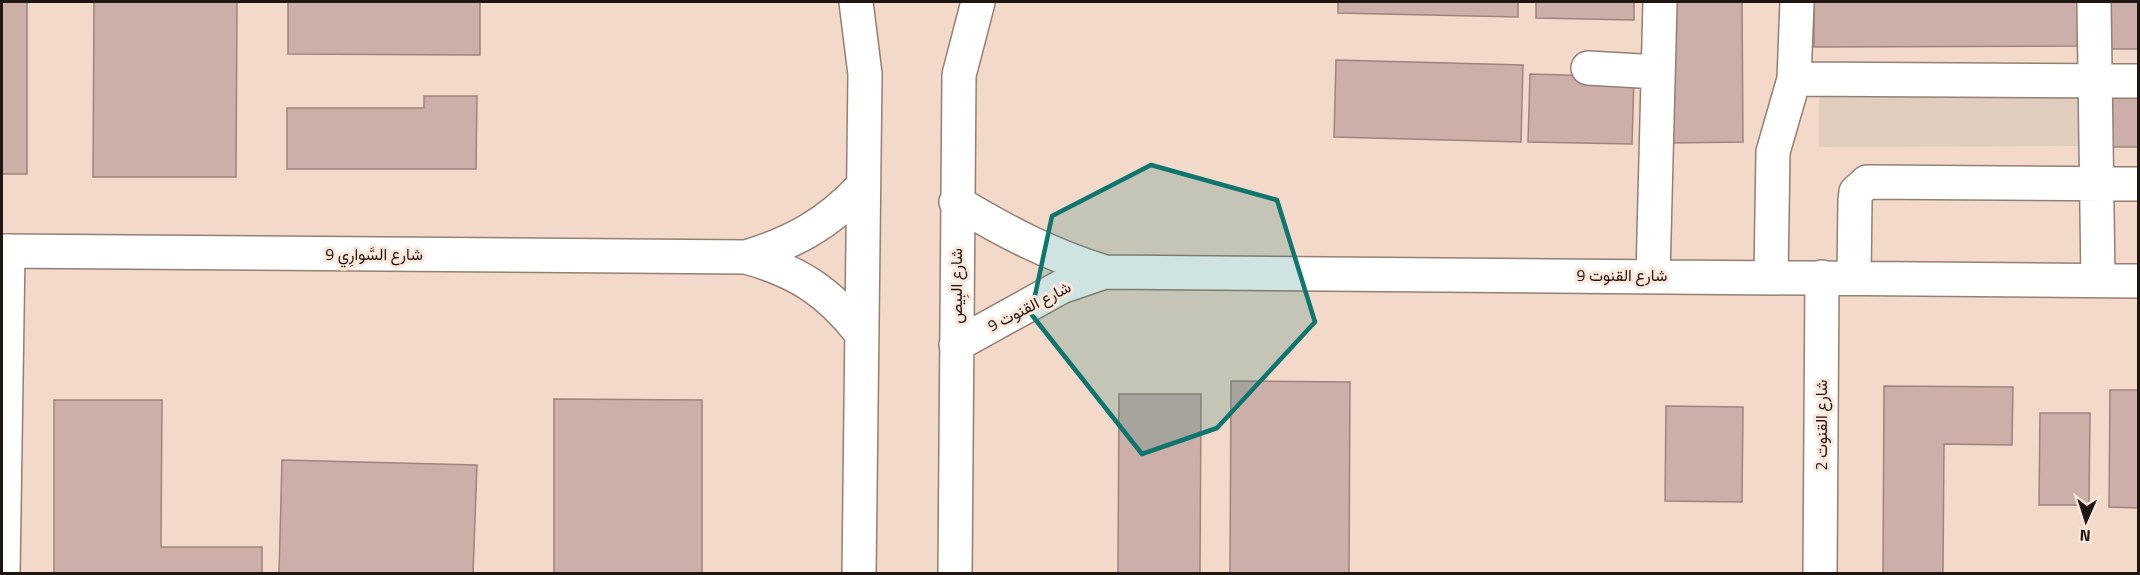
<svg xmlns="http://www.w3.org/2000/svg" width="2140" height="575" viewBox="0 0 2140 575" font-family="'Titillium Web',Vazirmatn,sans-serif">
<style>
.commercial{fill:#e0cdbd}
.building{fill:#ccafa9;stroke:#9f847e;stroke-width:1.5}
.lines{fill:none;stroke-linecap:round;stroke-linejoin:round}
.minor-casing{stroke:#967f71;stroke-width:36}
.minor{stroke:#fff;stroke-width:33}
.marked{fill:#0f766e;fill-opacity:0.2;stroke:#0f766e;stroke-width:4.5;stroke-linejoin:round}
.labels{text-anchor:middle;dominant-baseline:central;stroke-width:6;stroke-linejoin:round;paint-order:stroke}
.street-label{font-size:16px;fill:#1f1611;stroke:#fce7db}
</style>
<rect width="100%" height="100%" fill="#f2d9ca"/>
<path class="commercial" d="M2083,84V146L1819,147V85Z"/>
<path class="building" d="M2,2H27V174H2Z
M94,2H237L236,177H93Z
M288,2H480V55L288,54Z
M1338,2H1518V17L1338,13Z
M1536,2H1634V20L1536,18Z
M1669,2H1742L1743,142L1669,143Z
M1814,2H2081V46L1814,47Z
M2100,2H2138V49H2101Z
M1336,60L1523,65L1521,142L1334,137Z
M1530,74L1634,77L1632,144L1528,142Z
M2104,88H2138V147H2104Z
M424,96H477L476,169H287V108H424Z
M1231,381L1350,382L1349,574H1230Z
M1884,386L2013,387L2012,445L1944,444L1943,574H1883Z
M2110,390H2138V508L2109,507Z
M1119,394H1201L1200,574H1118Z
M554,399L702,400V574H554Z
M54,400H162L161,547H262V574H54Z
M1666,406L1743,407L1742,502L1665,501Z
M2040,413H2090L2089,505H2039Z
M282,460L477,465L473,574H279Z"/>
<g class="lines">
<defs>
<path id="minor" d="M856,2L865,74L859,574
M2094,2L2098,280
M1588,68L1658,72
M1794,79L2138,81
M956,202C1006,232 1050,255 1105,272L2138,281
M2,251L746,257C797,271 828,291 861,333
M746,257C793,243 829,223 862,187
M1653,276L1660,2
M1771,276L1773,152L1794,79L1797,2
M1854,277L1855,200L1856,192L1867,182L2138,184
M956,345L1061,287L1105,272
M3,574L8,251
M955,574L959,75L978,2
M1820,574L1822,277"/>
</defs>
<use href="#minor" class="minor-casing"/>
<use href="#minor" class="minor"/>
</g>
<path class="marked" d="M1151,165L1277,200L1315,322L1217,428L1142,454L1031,314L1052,216Z"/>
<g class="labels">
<g class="street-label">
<text x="374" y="254">شارع السَّوارِي 9</text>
<text x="1622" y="275">شارع القنوت 9</text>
<text transform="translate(956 286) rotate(-90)">شارع البِيص</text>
<text transform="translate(1029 306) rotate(-27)">شارع القنوت 9</text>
<text transform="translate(1821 425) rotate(-90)">شارع القنوت 2</text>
</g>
</g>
<rect width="2140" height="575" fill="none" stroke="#1f1611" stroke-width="6"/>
<g transform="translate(2086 521) rotate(183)" stroke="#fce7db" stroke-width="4.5" paint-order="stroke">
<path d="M0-4.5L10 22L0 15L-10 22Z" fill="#1f1611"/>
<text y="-9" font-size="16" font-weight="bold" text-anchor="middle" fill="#1f1611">N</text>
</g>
</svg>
